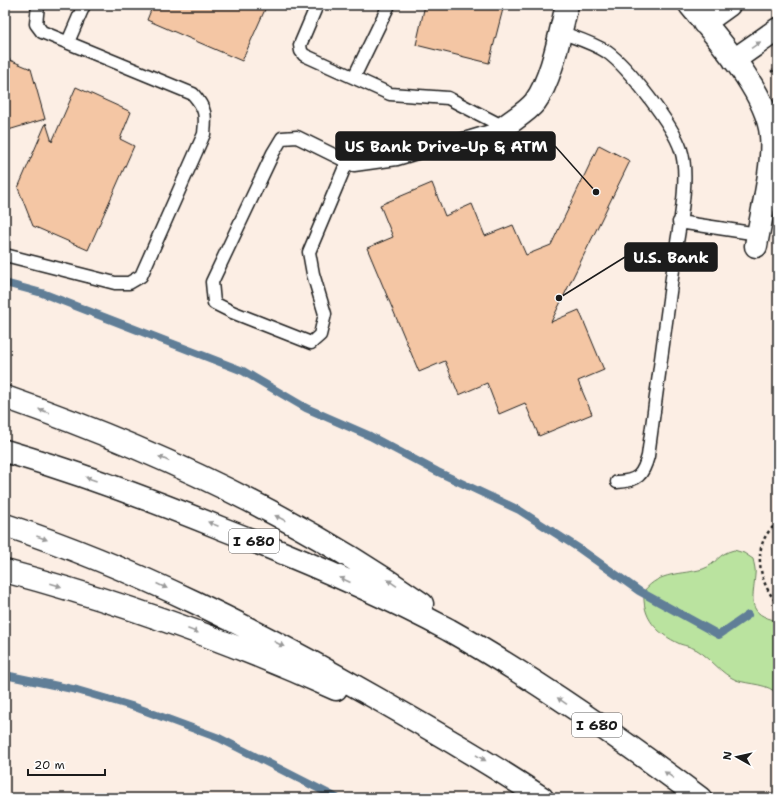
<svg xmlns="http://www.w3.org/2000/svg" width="783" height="803" viewBox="0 0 783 803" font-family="'Shantell Sans',sans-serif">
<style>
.green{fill:#bae39f;stroke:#6b805e}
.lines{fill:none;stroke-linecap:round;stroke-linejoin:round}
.stream{stroke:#607e97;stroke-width:8}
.building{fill:#f4c6a4;stroke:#1c1c1c}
.service-casing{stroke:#1c1c1c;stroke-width:15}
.minor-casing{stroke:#1c1c1c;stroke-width:25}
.motorway-casing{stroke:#1c1c1c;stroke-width:25}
.path{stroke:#1c1c1c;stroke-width:2.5;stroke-dasharray:3 3;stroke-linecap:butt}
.service{stroke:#fff;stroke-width:12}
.minor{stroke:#fff;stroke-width:22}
.motorway{stroke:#fff;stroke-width:22}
.oneway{fill:#999}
.labels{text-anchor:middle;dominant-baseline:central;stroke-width:3;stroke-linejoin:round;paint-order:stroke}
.shield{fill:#fff;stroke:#606060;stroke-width:1}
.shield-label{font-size:14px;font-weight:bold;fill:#1c1c1c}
.leader{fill:none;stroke:#1c1c1c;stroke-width:1.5}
.callout-dot{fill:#1c1c1c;stroke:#fff;stroke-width:1.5}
.callout{fill:#1c1c1c;stroke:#1c1c1c;stroke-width:1.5}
.callout-label{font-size:16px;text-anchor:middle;font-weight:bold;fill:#fff}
</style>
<rect width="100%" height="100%" fill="#fceee4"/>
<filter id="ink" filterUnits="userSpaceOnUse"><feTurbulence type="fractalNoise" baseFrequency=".025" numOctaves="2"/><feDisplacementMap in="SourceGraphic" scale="8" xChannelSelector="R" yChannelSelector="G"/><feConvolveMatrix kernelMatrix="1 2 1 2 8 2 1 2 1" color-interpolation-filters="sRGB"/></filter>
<g filter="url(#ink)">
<path class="green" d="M734,550L744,553L753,559C754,564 756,570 755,575C753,601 746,614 778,621V695C769,683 749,685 736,680C720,673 712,659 697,650C692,647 686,646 680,644C656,633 642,618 644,591C660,571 681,575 703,569C717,564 717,554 734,550Z"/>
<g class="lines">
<path class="stream" d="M5,283L42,293L243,371L306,408L370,436L438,472L519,510L580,549L639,591L719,635L748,615
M5,675L77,690L135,707L219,738L337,798"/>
</g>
<path class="building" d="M153,5H267L242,61L147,20Z
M425,5H504L489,63L416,45Z
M5,58L31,69L45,119L5,131Z
M76,87L131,112L120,139L134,146L88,250L33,226L18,188L46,123L52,142Z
M599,145L630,161L551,322L579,310L604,370L578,381L592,414L539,436L525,403L499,414L487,383L459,395L445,361L419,372L367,248L393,237L380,205L432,183L445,216L472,204L485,236L513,225L526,255L551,245Z"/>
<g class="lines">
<defs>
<path id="service" d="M317,5L300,45L301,51L304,55L390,94L448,98L504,127
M560,32C576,38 593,43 607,52C628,67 673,125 681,150C690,176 679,228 675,255C666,322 657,389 648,456C643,475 638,481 617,482
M68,42L84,5
M354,77L389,5
M347,162L309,252L313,274L325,314L320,335L311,343L232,312L214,303L212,282L273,153L282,138L297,137L354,165L397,159L504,127
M679,222L758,234
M5,255L115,283H129L141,276L204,134C206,115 206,109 193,94L42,32L36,24L38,5"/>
<path id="minor" d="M690,5C717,38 767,92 771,135C774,166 761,215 756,246
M704,23L729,5
M734,60L778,29
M504,127C514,119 527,112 535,102C552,79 560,33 567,5"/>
<path id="motorway" d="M5,397C151,448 294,514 422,604
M5,451C79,473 152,500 223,529C300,559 376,591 449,630C536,679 620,738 700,798
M5,525C135,568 257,630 376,698C432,730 488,762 542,798
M5,571C118,601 229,641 336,689"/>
</defs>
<use href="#service" class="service-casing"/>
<use href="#minor" class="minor-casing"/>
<use href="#motorway" class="motorway-casing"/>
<path class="path" d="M771,72L778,67
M778,523C750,542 758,583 778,604"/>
<use href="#service" class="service"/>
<use href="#minor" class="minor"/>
<use href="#motorway" class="motorway"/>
</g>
<defs><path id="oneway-solid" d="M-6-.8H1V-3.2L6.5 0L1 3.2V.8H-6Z"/></defs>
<g class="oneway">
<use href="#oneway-solid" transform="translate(756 45) rotate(-35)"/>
<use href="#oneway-solid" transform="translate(44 411) rotate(-160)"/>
<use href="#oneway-solid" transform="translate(164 459) rotate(-155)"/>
<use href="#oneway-solid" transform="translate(91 479) rotate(-160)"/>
<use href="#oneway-solid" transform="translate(280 518) rotate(-153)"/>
<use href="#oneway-solid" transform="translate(213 524) rotate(-158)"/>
<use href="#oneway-solid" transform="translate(42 538) rotate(20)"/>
<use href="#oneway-solid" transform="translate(345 580) rotate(-156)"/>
<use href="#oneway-solid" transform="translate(392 583) rotate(-146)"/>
<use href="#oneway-solid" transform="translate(56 585) rotate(17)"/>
<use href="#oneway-solid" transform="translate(162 586) rotate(24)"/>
<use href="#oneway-solid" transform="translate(193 631) rotate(21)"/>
<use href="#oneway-solid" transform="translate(279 644) rotate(28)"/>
<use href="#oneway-solid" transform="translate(562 701) rotate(-146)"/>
<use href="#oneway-solid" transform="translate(481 758) rotate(31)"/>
<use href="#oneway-solid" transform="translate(669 775) rotate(-145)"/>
</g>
</g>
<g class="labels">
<g class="shield">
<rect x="229" y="529" width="50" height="24" rx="3"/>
<rect x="572" y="713" width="50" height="24" rx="3"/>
</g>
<g class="shield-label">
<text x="254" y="541">I 680</text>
<text x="597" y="725">I 680</text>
</g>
</g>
<path class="leader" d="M596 192L555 146M559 298L625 257"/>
<g class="callout-dot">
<circle cx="596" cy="192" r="4"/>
<circle cx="559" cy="298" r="4"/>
</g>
<g class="callout">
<rect x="336" y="132" width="219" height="28" rx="4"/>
<rect x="625" y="243" width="92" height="28" rx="4"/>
</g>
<g class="callout-label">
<text x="446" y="152">US Bank Drive-Up &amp; ATM</text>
<text x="671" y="263">U.S. Bank</text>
</g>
<rect width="783" height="803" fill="none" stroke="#fff" stroke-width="20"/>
<rect x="10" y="10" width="763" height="783" fill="none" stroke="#1c1c1c" stroke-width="1.5" filter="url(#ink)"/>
<g transform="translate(737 757) rotate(278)" stroke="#ffffff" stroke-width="3" paint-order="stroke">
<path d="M0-3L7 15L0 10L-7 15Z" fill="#1c1c1c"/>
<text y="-6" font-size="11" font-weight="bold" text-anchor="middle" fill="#1c1c1c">N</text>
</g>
<path d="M28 769v6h77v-6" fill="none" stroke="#1c1c1c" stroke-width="2"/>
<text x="34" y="769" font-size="12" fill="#1c1c1c" stroke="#ffffff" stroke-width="3" paint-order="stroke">20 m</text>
</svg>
